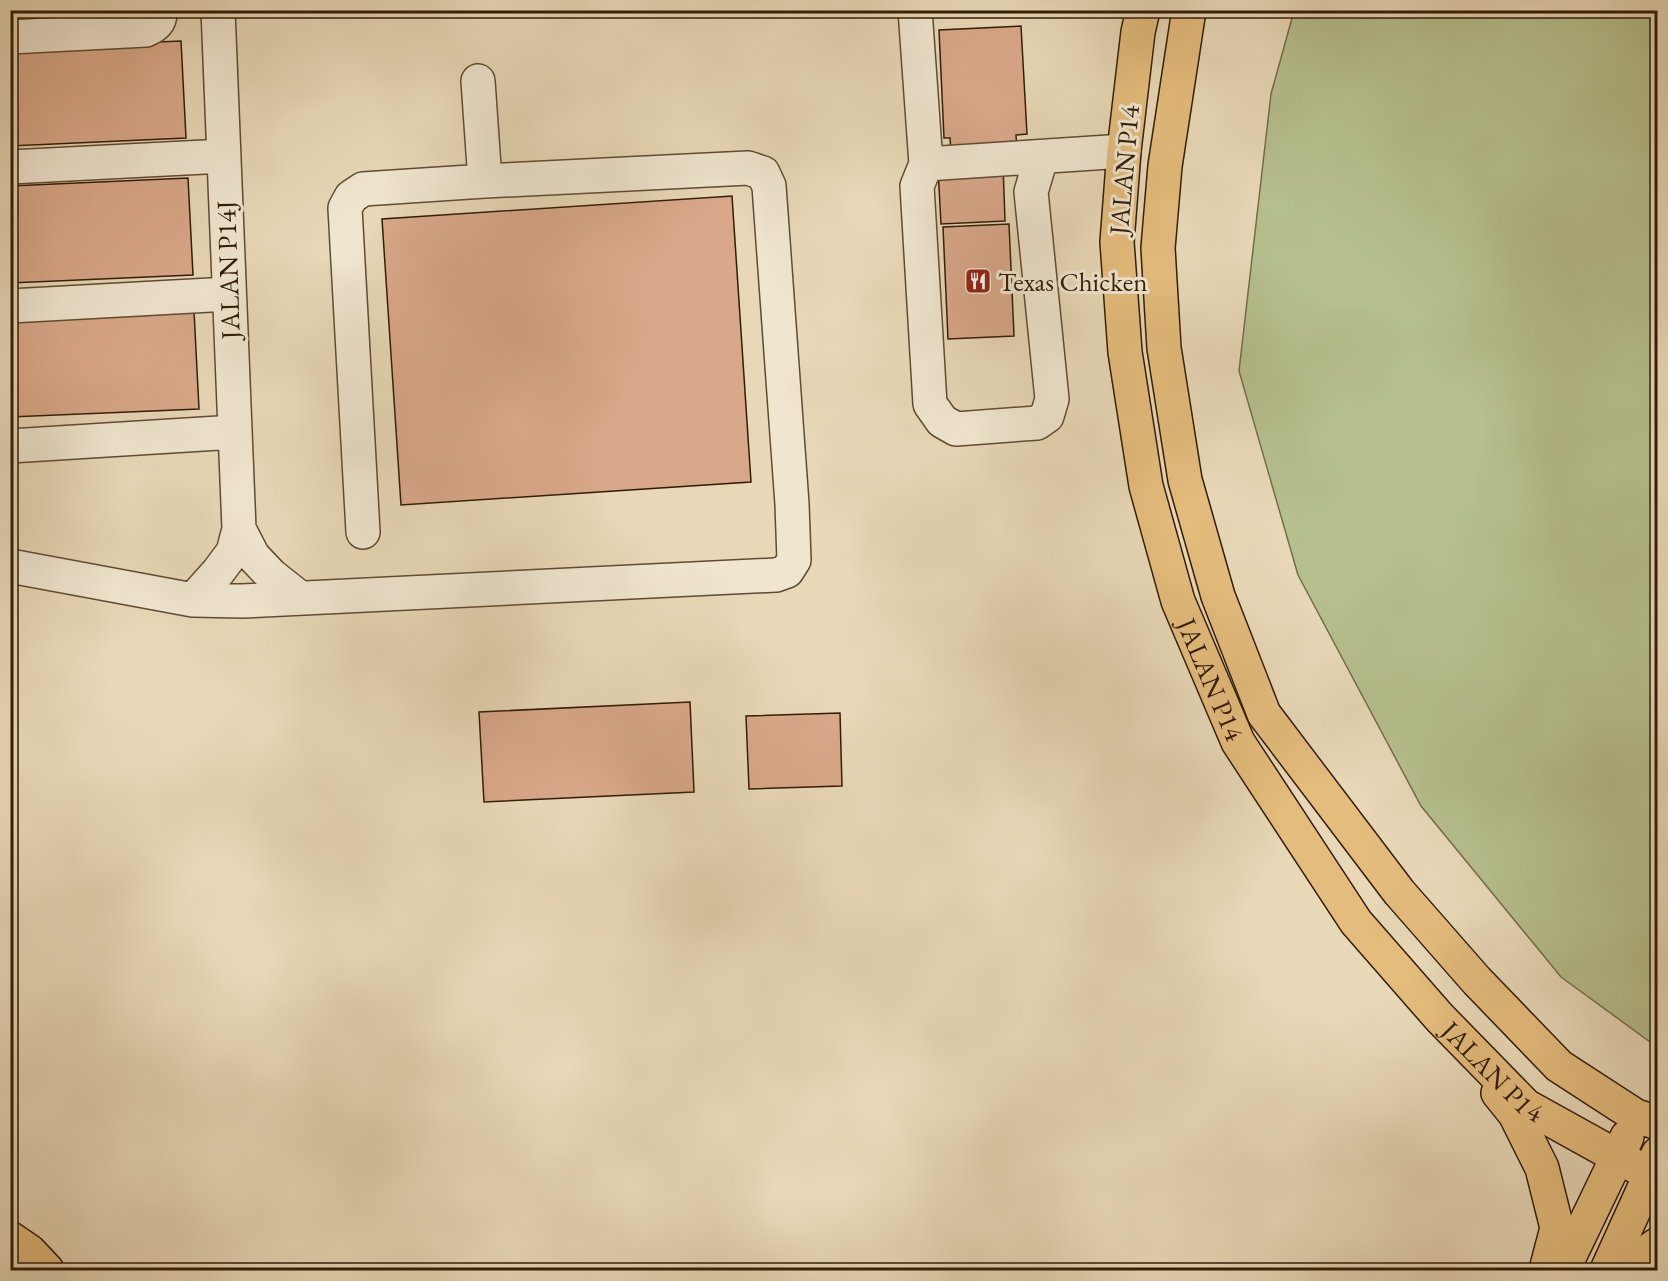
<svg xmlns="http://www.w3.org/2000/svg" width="1668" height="1281" viewBox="0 0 1668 1281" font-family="'EB Garamond',serif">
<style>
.green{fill:#b6bf8e;stroke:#746e4a;stroke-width:1.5}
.building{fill:#d9a88a;stroke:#321c06;stroke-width:1.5}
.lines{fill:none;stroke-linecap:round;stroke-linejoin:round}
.minor-casing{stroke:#604b32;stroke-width:36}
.major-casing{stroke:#321c06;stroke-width:36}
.minor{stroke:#f0e6d0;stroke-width:33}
.major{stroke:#e4bc7c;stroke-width:33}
.labels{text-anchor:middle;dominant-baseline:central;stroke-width:6;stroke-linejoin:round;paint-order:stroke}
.street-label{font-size:27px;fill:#321c06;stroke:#f0e6d0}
.poi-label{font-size:27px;fill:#321c06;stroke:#f0e6d0;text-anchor:start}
</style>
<rect width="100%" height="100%" fill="#e8d8b7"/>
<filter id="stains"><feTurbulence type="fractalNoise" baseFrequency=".00333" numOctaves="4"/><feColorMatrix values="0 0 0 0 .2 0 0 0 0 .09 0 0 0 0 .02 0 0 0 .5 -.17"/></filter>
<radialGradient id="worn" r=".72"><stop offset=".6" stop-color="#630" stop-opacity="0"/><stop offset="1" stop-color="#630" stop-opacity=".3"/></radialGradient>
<path class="green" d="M1294,11H1657V1047L1561,977L1421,806L1298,575L1239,371L1271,94Z"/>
<path class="building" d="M1021,26L1027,134L1016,135L1018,165L952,168L950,138H944L939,30Z
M181,41L186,138L10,146V48Z
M1003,165L1005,221L941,224L938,169Z
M188,178L193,275L10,283V186Z
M732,196L751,482L401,505L382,219Z
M1009,224L1014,336L948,339L943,227Z
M194,311L199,409L10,417V319Z
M690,702L694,792L484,802L479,712Z
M840,713L842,786L749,789L746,716Z"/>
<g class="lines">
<defs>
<path id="minor" d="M915,10L926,164
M10,37L146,30C155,26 161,22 160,10
M478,81L485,181
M1041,158L1031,192L1052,399L1047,416L1037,423L956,429L942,421L930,404L917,186L926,164L1124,151
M10,167L224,156
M10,306L229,294
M10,446L235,432
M239,529L253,556L271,575L300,598
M10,566L193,600L243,601L776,575L787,571L794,560L792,504L769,186L763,173L748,168L485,181L363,189L351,197L345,208L363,532
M193,600L218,572L233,552L239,529L218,10"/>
<g id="major">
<path id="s1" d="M1143,10L1138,32L1124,151L1117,242L1125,352L1146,486L1178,601L1238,742L1356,922L1440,1018L1526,1106L1618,1157L1650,1174L1658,1176"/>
<path d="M1189,10L1165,166L1158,248L1164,348L1185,480L1218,596L1264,714L1399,892L1477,981L1559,1066L1636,1116L1658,1123"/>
<path d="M1498,1093L1515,1114L1542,1168L1557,1228L1546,1270"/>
<path d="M10,1238L29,1251L47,1270"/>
<path d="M10,1269L11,1270"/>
<path d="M1563,1270L1627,1137"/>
<path d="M1607,1270L1646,1184L1658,1154"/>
<path d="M1630,1270L1642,1255L1658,1244"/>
</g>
</defs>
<use href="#minor" class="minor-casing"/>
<use href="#major" class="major-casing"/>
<use href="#minor" class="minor"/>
<use href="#major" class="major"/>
</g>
<defs>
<symbol id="restaurant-square" viewBox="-11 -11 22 22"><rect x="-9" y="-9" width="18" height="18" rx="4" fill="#8f2418" stroke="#f0e6d0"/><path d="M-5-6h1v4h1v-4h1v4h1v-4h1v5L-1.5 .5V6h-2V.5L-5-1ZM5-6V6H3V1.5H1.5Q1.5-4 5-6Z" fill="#fff"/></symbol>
</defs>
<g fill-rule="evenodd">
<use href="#restaurant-square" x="963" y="266" width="30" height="30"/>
</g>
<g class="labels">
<g class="street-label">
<text transform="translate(1124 170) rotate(-85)">JALAN P14</text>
<text transform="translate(228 270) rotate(-92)">JALAN P14J</text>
<text stroke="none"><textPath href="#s1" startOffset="684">JALAN P14</textPath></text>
<text stroke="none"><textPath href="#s1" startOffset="1170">JALAN P14</textPath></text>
</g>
<g class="poi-label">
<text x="998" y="281">Texas Chicken</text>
</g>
</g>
<rect width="1668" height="1281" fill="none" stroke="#e8d8b7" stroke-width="36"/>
<rect x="12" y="12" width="1644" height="1257" fill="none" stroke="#321c06" stroke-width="3"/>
<rect x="18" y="18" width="1632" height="1245" fill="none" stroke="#321c06" stroke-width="1.5"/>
<rect width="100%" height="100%" filter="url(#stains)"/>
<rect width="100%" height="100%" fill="url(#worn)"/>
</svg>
